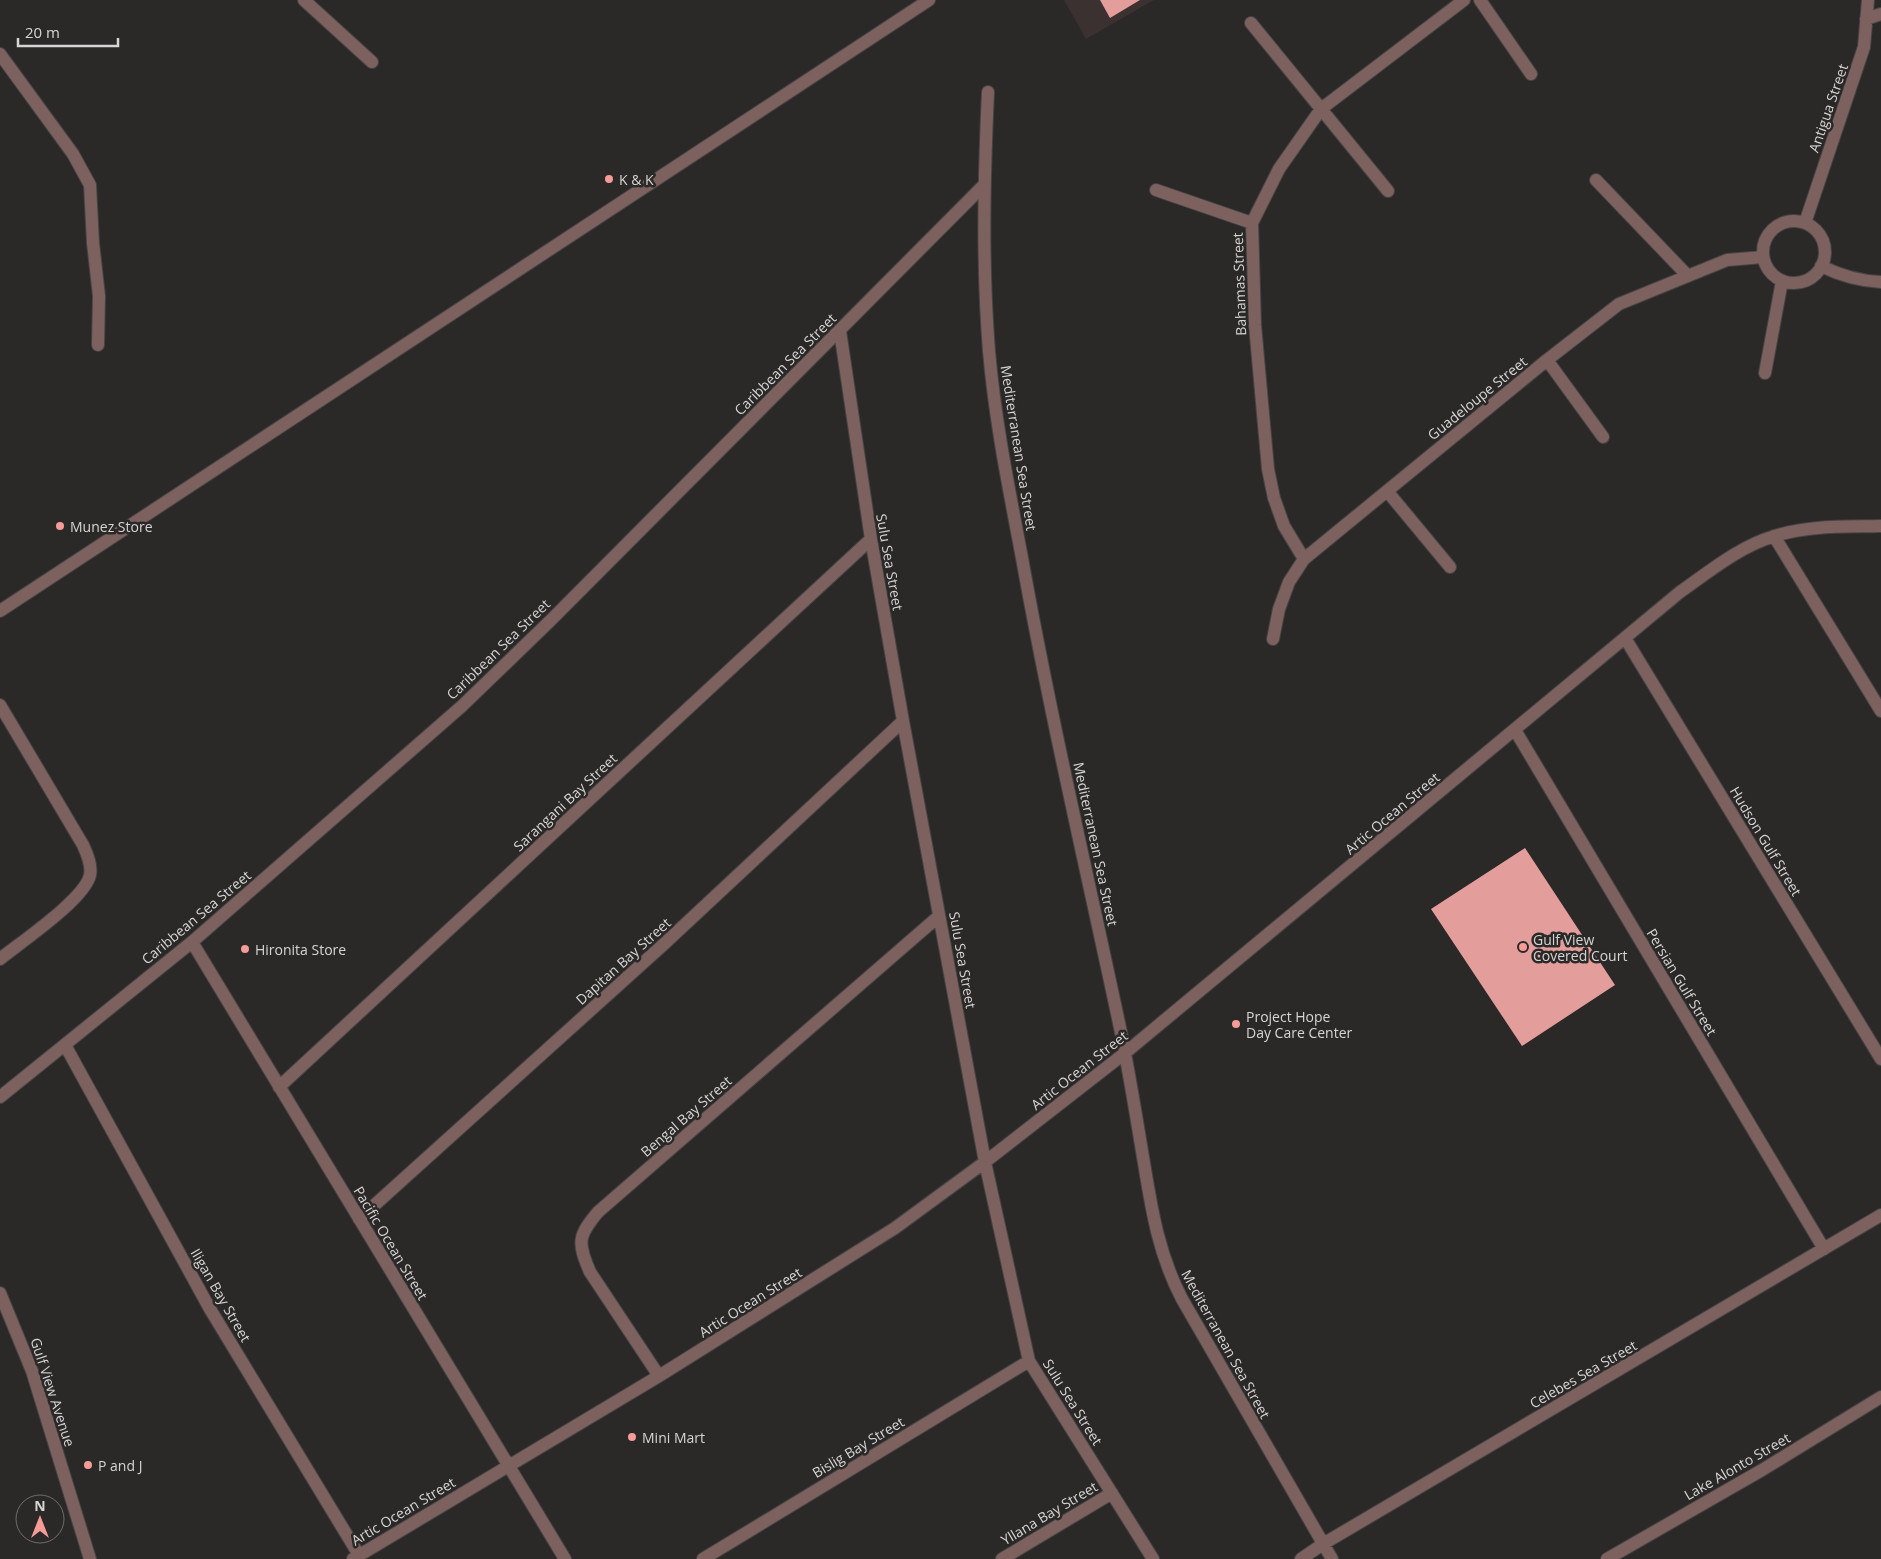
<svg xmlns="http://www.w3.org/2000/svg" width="1881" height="1559" viewBox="0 0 1881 1559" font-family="'Open Sans',sans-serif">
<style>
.built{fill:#3b3131}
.building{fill:#e39e9b}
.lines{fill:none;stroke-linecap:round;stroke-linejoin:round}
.minor-casing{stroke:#464444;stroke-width:14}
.minor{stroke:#7d615f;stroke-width:12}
.poi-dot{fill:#f59b98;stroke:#2b2828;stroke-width:2}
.labels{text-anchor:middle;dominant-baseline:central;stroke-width:5;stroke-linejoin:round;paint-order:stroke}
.street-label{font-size:14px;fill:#d6d4d4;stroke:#2b2828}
.poi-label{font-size:14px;fill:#d6d4d4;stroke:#2b2828;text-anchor:start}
</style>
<rect width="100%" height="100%" fill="#2b2828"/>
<path class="built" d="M1064,0H1154L1086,39Z"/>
<path class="building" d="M1100,0H1140L1110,18Z
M1525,848L1615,985L1522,1046L1431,909Z"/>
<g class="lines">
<defs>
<path id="minor" d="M304,0L372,62
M1480,0L1531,74
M1866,19L1881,14
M1251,23L1388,191
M0,54L73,154L90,185L93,243L99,296L98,345
M988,92C984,179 982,264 989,351C995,421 1009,489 1022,558C1050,714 1086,868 1119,1023C1129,1070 1136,1116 1144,1163C1152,1212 1159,1255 1182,1299L1332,1559
M1596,180L1687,275
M1156,190L1252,223
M1763 252a31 31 0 1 1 62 0a31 31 0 1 1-62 0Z
M1805,223L1864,47L1868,0
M1821,266C1841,276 1859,281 1881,282
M840,331L871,539L903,721L985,1162L1029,1361L1153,1559
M1547,360L1603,437
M1765,373L1782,281
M1387,491L1450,567
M1774,536L1881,711
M1304,559L1284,526L1274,498L1268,469L1255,325L1252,223L1279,169L1321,109L1464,0
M0,611L929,0
M1625,638L1881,1059
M1273,639L1279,609L1289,582L1304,559L1547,360L1619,304L1727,260L1763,257
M0,705L83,845C87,854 92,865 90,875C85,899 21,942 0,959
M1515,730L1824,1249
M192,942L565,1559
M65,1045L210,1309L359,1555
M279,1087L871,539
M0,1097L192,942L462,706L551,620L983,186
M359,1219L664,944L903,721
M0,1293L32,1371L90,1559
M659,1376L590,1272C577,1242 578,1236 598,1212L939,916
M353,1559L659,1376L895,1228L985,1162L1125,1053L1680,592C1710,571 1740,546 1775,536C1809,525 1846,527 1881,526
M703,1559L1029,1361
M1002,1559L1112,1493
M1301,1559L1323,1544L1881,1215
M1607,1559L1762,1470L1881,1397"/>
</defs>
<use href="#minor" class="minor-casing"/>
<use href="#minor" class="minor"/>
</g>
<g class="poi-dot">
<circle cx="609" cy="179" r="5"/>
<circle cx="60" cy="526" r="5"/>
<circle cx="1523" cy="947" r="5"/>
<circle cx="245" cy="949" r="5"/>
<circle cx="1236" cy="1024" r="5"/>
<circle cx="632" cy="1437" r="5"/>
<circle cx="88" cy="1465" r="5"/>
</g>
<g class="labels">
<g class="street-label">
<text transform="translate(1828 108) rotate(-71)">Antigua Street</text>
<text transform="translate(1239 284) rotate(-92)">Bahamas Street</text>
<text transform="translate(785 364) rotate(-45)">Caribbean Sea Street</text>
<text transform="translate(1477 398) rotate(-39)">Guadeloupe Street</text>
<text transform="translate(1019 448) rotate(81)">Mediterranean Sea Street</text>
<text transform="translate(890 562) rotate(80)">Sulu Sea Street</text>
<text transform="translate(498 649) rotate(-44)">Caribbean Sea Street</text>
<text transform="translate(565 802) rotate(-43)">Sarangani Bay Street</text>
<text transform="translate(1392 813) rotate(-40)">Artic Ocean Street</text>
<text transform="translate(1766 841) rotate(59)">Hudson Gulf Street</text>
<text transform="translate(1096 844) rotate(78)">Mediterranean Sea Street</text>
<text transform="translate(196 917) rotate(-40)">Caribbean Sea Street</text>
<text transform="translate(963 960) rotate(80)">Sulu Sea Street</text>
<text transform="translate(623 961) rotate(-42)">Dapitan Bay Street</text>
<text transform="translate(1682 982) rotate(59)">Persian Gulf Street</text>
<text transform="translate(1079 1070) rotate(-38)">Artic Ocean Street</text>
<text transform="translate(686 1116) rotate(-41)">Bengal Bay Street</text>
<text transform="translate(391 1243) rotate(59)">Pacific Ocean Street</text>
<text transform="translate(221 1295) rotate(60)">Iligan Bay Street</text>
<text transform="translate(750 1302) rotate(-32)">Artic Ocean Street</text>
<text transform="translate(1226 1344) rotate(61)">Mediterranean Sea Street</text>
<text transform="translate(1583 1374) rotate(-30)">Celebes Sea Street</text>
<text transform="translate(53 1392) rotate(72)">Gulf View Avenue</text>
<text transform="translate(1073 1402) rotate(58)">Sulu Sea Street</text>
<text transform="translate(858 1447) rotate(-31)">Bislig Bay Street</text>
<text transform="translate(1737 1466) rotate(-30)">Lake Alonto Street</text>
<text transform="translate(403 1511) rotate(-31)">Artic Ocean Street</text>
<text transform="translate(1049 1513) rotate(-31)">Yllana Bay Street</text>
</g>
<g class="poi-label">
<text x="619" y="179">K &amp; K</text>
<text x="70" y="526">Munez Store</text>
<text x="1533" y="939">Gulf View<tspan x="1533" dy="16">Covered Court</tspan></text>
<text x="255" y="949">Hironita Store</text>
<text x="1246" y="1016">Project Hope<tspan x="1246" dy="16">Day Care Center</tspan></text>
<text x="642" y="1437">Mini Mart</text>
<text x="98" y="1465">P and J</text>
</g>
</g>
<g transform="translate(40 1519)"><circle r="24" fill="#2b2828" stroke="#6f6d6d"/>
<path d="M0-4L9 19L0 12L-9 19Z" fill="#f59b98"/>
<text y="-8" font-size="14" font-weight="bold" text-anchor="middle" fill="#d6d4d4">N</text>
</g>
<path d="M18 38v8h100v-8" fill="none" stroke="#d6d4d4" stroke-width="2.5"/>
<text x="25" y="38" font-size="15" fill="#d6d4d4" stroke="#2b2828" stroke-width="4" paint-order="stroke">20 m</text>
</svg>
